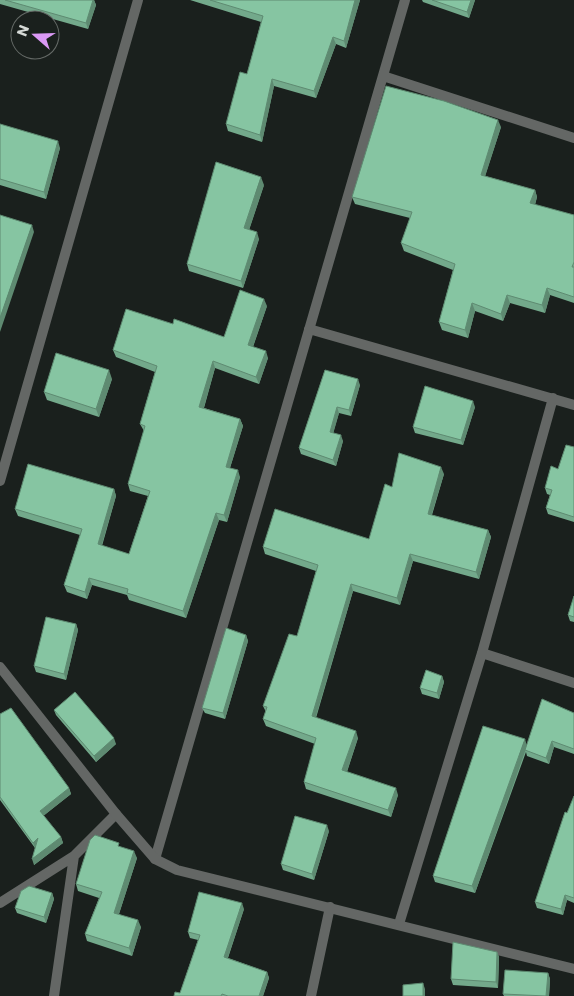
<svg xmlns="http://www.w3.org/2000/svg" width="574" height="996" viewBox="0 0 574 996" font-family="Poppins,sans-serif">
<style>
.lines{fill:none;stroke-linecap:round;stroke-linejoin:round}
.service{stroke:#646765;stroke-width:10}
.minor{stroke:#646765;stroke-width:10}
.tertiary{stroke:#646765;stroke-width:10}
.wall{fill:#73a98b}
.shaded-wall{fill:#5e8a71}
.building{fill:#86c5a2;stroke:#5e8a71}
</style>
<rect width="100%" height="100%" fill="#1a201d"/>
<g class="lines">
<path class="service" d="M311,996L330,907"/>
<path class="minor" d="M383,76L574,138
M309,329L574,405
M0,481L138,0
M482,653L574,683
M155,859L405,0
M0,903L74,856
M399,924L482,653L553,398
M54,996L74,856L116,814"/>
<path class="tertiary" d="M0,667L116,814L155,859L177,870L574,969"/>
</g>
<path class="wall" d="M0,0H94L96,5L88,29L0,4Z
M190,0H360L346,48L336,44L316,98L274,86L262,142L228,131L226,124L247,74L261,22Z
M422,0H475L469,18L423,2Z
M0,124L60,148L46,199L0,185Z
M501,127L485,176L535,190L537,197L535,205L574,215V303L550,295L545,313L510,303L503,321L475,311L468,338L442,330L439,322L453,270L404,251L401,243L410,218L355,204L352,197Z
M264,185L249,230L259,239L243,288L189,271L187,264Z
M267,306L253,347L268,358L259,384L215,368L204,408L240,419L243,426L230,468L240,477L227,522L219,520L186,618L129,600L127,595L92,585L87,599L67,592L64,585L80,535L18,516L15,509L114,489L116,496L102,546L129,554L148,496L130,491L128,484L144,431L140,424L155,372L116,357L113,350L173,324L224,337Z
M325,370L360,385L351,416L339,413L333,433L343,441L336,466L301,454L299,448Z
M112,379L99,417L47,400L44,392Z
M475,407L463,445L415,433L413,427Z
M574,447V522L548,514L546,508L550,495L547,494L545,488Z
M444,474L432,515L488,530L491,537L479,579L413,561L400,605L353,591L316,718L358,738L347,772L398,795L391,817L306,789L304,782L315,744L266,726L263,719L266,712L263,706L297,636L316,571L265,554L263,547L369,539L392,487Z
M574,596V622L570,621L568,615Z
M76,624L78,630L66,680L36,672L34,666Z
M246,635L248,641L225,719L205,713L202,708Z
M442,676L444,682L439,699L422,694L420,688Z
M54,710L116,744L96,762L56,715Z
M574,713V754L554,747L549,764L527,756L526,752L475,893L435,882L433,876L527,745Z
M0,714L69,788L71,794L43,816L61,837L63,843L34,865L35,848L0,800Z
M574,796V903L567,900L563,915L537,908L535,902Z
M329,831L314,880L283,870L281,864Z
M121,847L137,858L119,914L141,927L132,956L87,941L85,934L99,898L78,891L76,884Z
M52,893L54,899L46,923L17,913L15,908Z
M244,909L228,958L267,972L269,978L263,996H174L180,993L198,940L190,938L188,932Z
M497,952L499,957L498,988L453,985L451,979Z
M548,973L550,979L549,996H504L503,994Z"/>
<path class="shaded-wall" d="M93,0H94L96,5L88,29L86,23Z
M355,0H360L346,48L344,41Z
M471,0H475L469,18L467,12Z
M333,37L336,44L316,98L314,91Z
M272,79L274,86L262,142L260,135Z
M498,120L501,127L483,183L481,175Z
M58,141L60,148L46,199L44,192Z
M261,177L264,185L247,236L244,228Z
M535,190L537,197L533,211L530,203Z
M32,225L34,232L0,332V318Z
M257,232L259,239L243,288L241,281Z
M547,288L550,295L545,313L542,305Z
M507,295L510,303L503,321L501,314Z
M264,299L267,306L251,352L248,345Z
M472,303L475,311L468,338L465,330Z
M266,351L268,358L259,384L256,377Z
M213,361L215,368L202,414L199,407Z
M109,370L112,379L99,417L96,409Z
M358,379L360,385L351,416L349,410Z
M473,401L475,407L463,445L461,440Z
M337,407L339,413L332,438L330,432Z
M240,419L243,426L228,474L226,467Z
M341,435L343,441L336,466L333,460Z
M441,467L444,474L430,520L428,514Z
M238,470L240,477L227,522L224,515Z
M114,489L116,496L100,551L98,544Z
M216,513L219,520L186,618L183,611Z
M488,530L491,537L479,579L476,572Z
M410,554L413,561L400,605L397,598Z
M89,578L92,585L87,599L85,592Z
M351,584L353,591L314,723L312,716Z
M76,624L78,630L66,680L64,674Z
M246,635L248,641L225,719L223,713Z
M442,676L444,682L439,699L437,693Z
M356,731L358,738L345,777L342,770Z
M114,738L116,744L96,762L94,756Z
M525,739L527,746L475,893L472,886Z
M552,741L554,747L549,764L546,758Z
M69,788L71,794L42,817L40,811Z
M396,788L398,795L391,817L388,810Z
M327,825L329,831L314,880L312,874Z
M61,837L63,843L34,865L32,859Z
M38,838L35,848L33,843Z
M134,851L137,858L117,920L114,913Z
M52,893L54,899L46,923L44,917Z
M565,895L567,900L563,915L561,909Z
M242,903L244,909L226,963L224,957Z
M138,920L141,927L132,956L129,948Z
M497,952L499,957L498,988L496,982Z
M267,972L269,978L263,996H259Z
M548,973L550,979L549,996H546Z
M423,983L425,989V996H423Z"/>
<path class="building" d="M5,0H93L86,23Z
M210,0H355L344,41L333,37L314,91L272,79L260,135L226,124L240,72L247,74L263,16Z
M432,0H471L467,12Z
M386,86L444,101L498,120L481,175L535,190L530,203L574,215V262L572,267H574V297L547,288L542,305L507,295L501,314L472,303L465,330L439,322L455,264L401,243L412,212L352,197Z
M0,124L58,141L44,192L0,179Z
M216,162L261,177L244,228L257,232L241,281L187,264Z
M0,215L32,225L0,318Z
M240,290L264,299L248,345L266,351L256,377L213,361L199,407L240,419L226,467L238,470L224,515L216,513L183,611L127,593L128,589L89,578L85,592L64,585L82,529L15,509L28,464L114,489L98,544L129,554L150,491L128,484L145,426L140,424L157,366L113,350L126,309L173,324L174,319L224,337Z
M56,353L109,370L96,409L44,392Z
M325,370L358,379L349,410L337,407L330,432L341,435L333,460L299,448Z
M425,386L473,401L461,440L413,427Z
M566,445L574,447V517L546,508L552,490L545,488L551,466L558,469Z
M399,453L441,467L428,514L488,530L476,572L410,554L397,598L351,584L312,716L356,731L342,770L396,788L388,810L304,782L316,738L263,719L267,707L263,706L289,634L297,636L318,565L263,547L275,509L369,539L385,484L392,487Z
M574,596V617L568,615Z
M46,617L76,624L64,674L34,666Z
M226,628L246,635L223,713L202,708Z
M426,670L442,676L437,693L420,688Z
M75,692L114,738L94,756L54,710Z
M542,699L574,713V749L552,741L546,758L525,750Z
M11,708L69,788L40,811L61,837L32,859L38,838L33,843L0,797V714Z
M483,726L525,739L472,886L433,876Z
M574,796V898L565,895L561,909L535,902L565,812L567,813Z
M295,816L327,825L312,874L281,864Z
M95,835L119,843L118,846L134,851L114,913L138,920L129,948L85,934L102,892L76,884L90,840Z
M29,886L52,893L44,917L15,908L21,891Z
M199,892L242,903L224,957L267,972L259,996H228L222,994L221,996H174L175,992L180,993L200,935L188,932Z
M453,942L497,952L496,982L451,979Z
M505,970L548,973L546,996L503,994Z
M423,983V996H403V985Z"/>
<g transform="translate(35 35) rotate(290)"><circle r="24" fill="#1a201d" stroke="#656a67"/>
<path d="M0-4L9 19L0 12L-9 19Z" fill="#db99f5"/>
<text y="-8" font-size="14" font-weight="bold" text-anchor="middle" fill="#d6dad7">N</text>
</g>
</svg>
